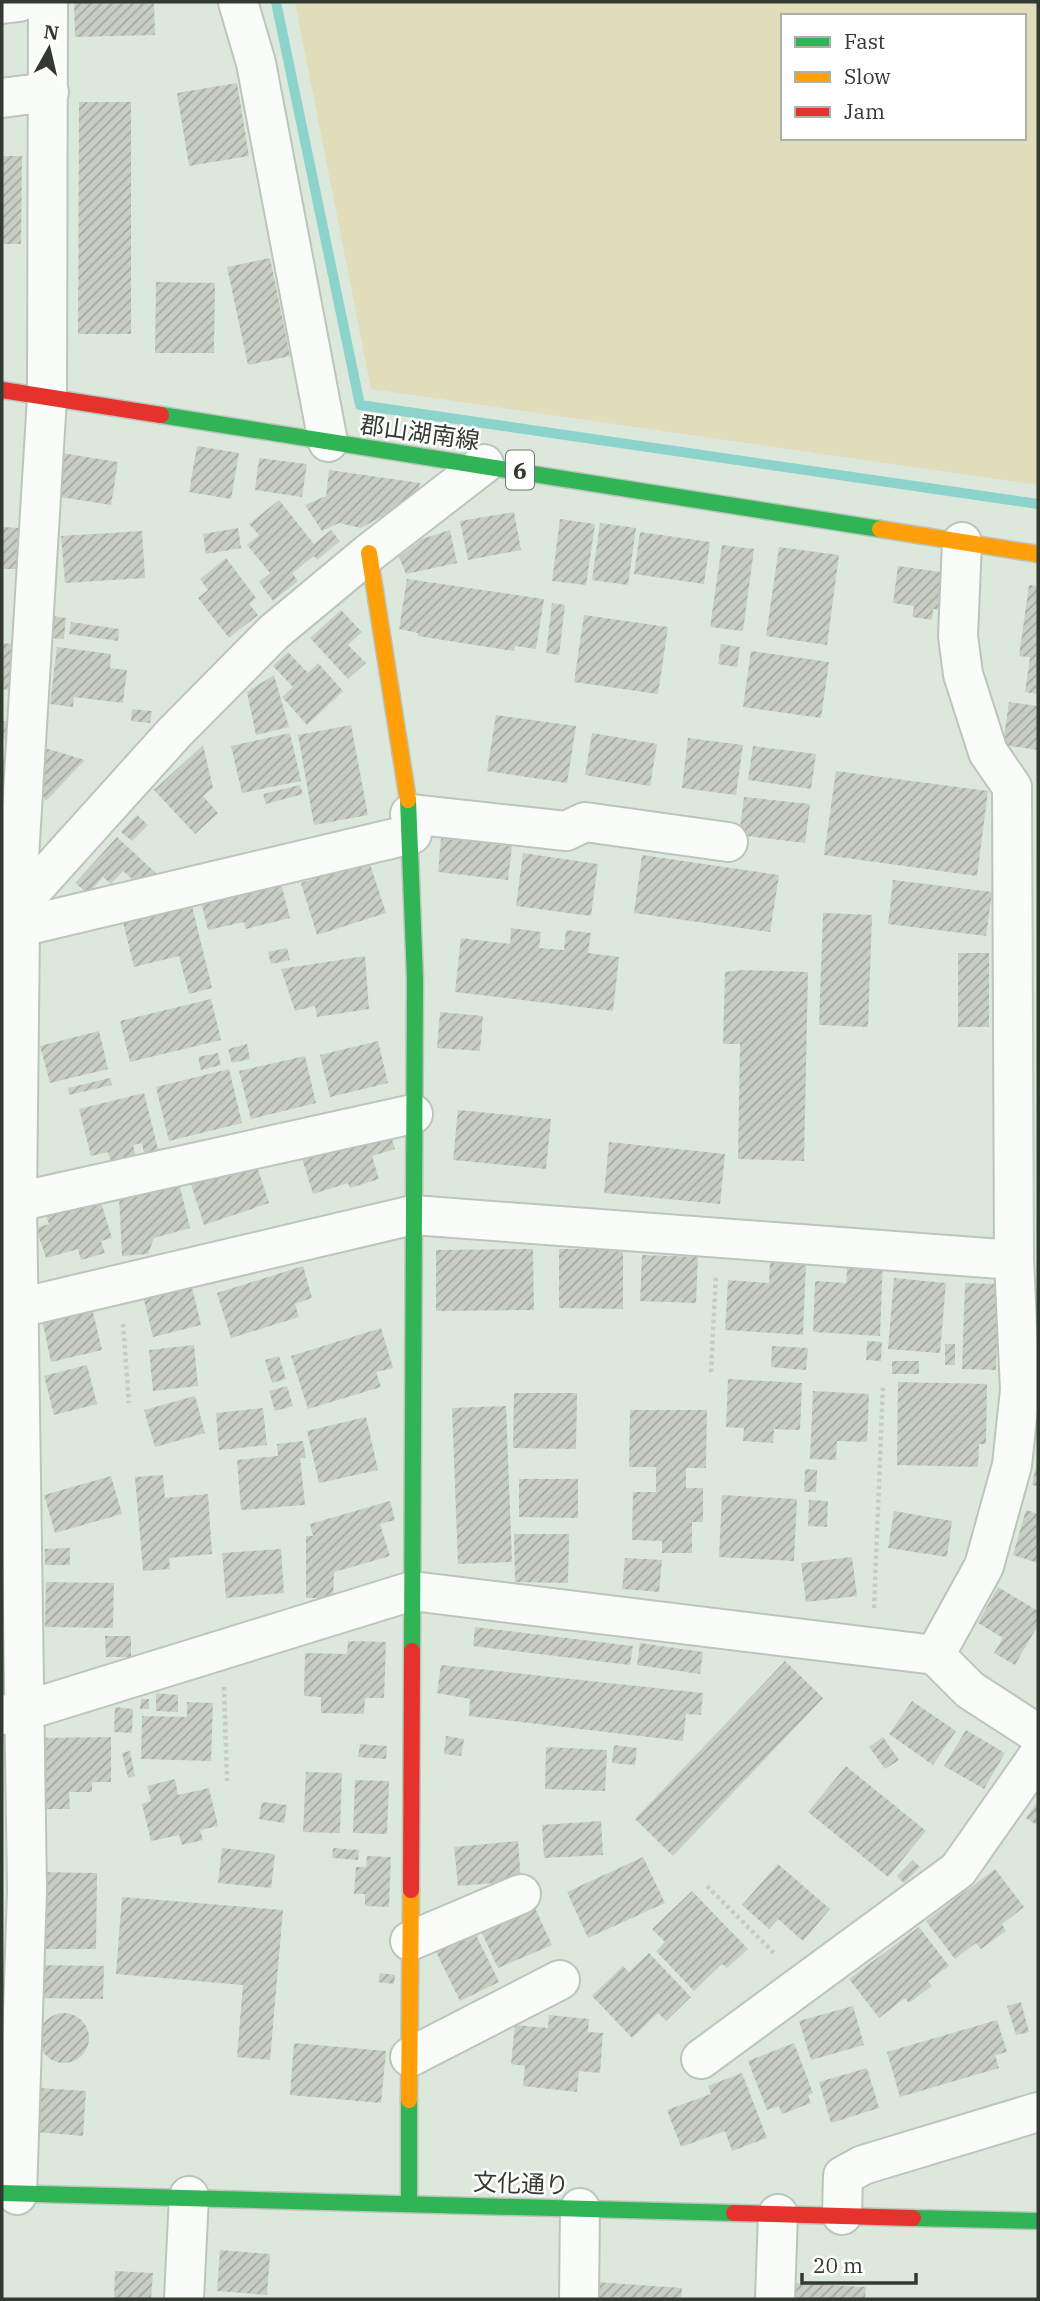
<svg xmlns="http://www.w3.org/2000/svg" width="1040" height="2301" viewBox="0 0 1040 2301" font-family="'IBM Plex Serif','Noto Sans JP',serif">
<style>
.pitch{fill:#e1dcba;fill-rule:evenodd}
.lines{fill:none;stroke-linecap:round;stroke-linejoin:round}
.stream{stroke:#8bd3cb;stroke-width:10}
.building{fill:url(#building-hatch)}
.street-casing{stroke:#bcc5bb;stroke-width:42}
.fast-casing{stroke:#bcc5bb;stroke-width:19}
.slow-casing{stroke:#bcc5bb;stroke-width:19}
.jam-casing{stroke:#bcc5bb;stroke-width:19}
.path{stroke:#c7cac6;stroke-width:4.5;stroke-dasharray:3.5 3.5;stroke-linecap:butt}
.street{stroke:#fafcfa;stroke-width:38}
.fast{stroke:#30b455;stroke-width:16}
.slow{stroke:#ff9f0a;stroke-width:16}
.jam{stroke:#e5322d;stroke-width:16}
.labels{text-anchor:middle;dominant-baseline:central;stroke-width:5;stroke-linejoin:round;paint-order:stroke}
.shield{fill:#fff;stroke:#70756f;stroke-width:2}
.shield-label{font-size:23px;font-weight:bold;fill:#323a31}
.street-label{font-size:24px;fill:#323a31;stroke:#fff}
</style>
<defs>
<pattern id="building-hatch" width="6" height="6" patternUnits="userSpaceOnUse" patternTransform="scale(1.75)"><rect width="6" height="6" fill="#c8cec4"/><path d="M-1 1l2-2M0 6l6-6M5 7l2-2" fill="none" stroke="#a3a8a0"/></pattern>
</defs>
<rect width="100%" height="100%" fill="#dde8dc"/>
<path class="pitch" d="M295,2H1038V485L371,389ZM783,16H1024V138H783Z"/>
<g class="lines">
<path class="stream" d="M276,2L360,405L1038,504"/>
</g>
<path class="building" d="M74,2H154L155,35L75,37Z
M237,83L249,156L189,166L177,93Z
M79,102H131V334H78Z
M2,156H22L21,244H2Z
M270,258L290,356L248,365L227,267Z
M156,282L215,283L214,353H155Z
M197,446L239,453L231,499L189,492Z
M62,453L118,462L111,505L54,496Z
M259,458L307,464L302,497L255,490Z
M329,470L420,483L418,496L361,528L339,523L322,531L305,505L326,496Z
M279,500L314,544L331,530L340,541L317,560L314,556L292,573L298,581L273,601L259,582L270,573L247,545L259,535L249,524Z
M514,512L521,550L468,560L460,521Z
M560,519L595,524L586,585L552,581Z
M600,523L636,528L628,585L592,580Z
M2,527L22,528L19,569H2Z
M238,528L241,548L206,554L203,534Z
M450,530L457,563L406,574L399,557L422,539Z
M142,531L145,578L65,583L61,536Z
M640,532L710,542L704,584L634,574Z
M722,545L754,549L743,631L710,627Z
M779,547L839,555L827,645L766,636Z
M226,558L256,598L249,604L258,615L229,638L198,598L208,590L200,579Z
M898,566L947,573L941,610L933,609L932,620L912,617L914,606L893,603Z
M407,579L544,599L536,649L515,646L514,651L418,636V633L399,629Z
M1029,585L1038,586V694L1025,692L1030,657L1019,656Z
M552,603L565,605L559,655L546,653Z
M341,610L362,632L348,645L366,663L348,679L310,638Z
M584,615L668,627L658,694L574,682Z
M52,616L66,618L64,639L49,638Z
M71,622L119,629L118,641L69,634Z
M2,643L22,645L21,692L2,689Z
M721,644L740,647L737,667L718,664Z
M57,647L111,654L110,668L127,670L123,703L74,697L73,707L50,704Z
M751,651L829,662L821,718L743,707Z
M288,652L308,673L318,663L343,691L307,725L282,697L293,687L273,666Z
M274,675L289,727L256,735L247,692Z
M1009,702L1038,706V750L1003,745Z
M132,709L152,711L150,723L131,721Z
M496,715L576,726L567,783L487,771Z
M2,721L14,722L13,740L2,739Z
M351,725L368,815L314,825L298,735Z
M290,733L301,781L242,793L231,746Z
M592,733L657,744L650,786L585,775Z
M688,738L743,745L736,795L682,788Z
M203,745L213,788L203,796L218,813L195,834L154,790Z
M753,746L816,754L811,789L748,780Z
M45,748L85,760L46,801L40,792Z
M2,758H12L7,822H2Z
M836,771L988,791L977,876L824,855Z
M300,785L303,794L266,804L263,794Z
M744,797L810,804L805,843L739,835Z
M137,815L148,825L132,841L121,832Z
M117,837L157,874L137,883L123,871L111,884L103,877L88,894L75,883Z
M441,838L512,846L508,880L438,872Z
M523,853L598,864L591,916L516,906Z
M642,855L779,875L770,932L634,913Z
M369,861L386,913L317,935L301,883Z
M893,880L992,892L986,936L888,924Z
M281,884L290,918L246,929L244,922L208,930L200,898L242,889L244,894Z
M191,902L212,988L189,994L179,956L134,967L122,918Z
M823,913L872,915L868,1027L819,1025Z
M511,928L541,932L539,948L564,950L566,930L591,933L588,953L619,957L613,1011L455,992L461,938L510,944Z
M287,948L290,960L271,964L268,952Z
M958,953H989V1027H958Z
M365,956L369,1009L317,1017L315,1006L295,1011L281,969Z
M742,970L808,972L804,1161L738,1159L740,1044H723L725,972Z
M211,999L221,1040L130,1062L120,1021Z
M440,1012L483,1016L480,1051L437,1048Z
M99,1031L108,1069L50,1083L40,1046Z
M378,1041L388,1083L330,1097L320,1055Z
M247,1044L250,1059L232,1063L228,1049Z
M218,1053L221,1065L201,1070L198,1057Z
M305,1056L316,1103L251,1119L239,1071Z
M229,1069L242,1123L169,1141L156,1087Z
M110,1078L112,1085L69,1095L68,1088Z
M144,1093L160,1157L146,1161L142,1143L133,1145L136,1157L111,1163L108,1152L91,1156L79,1109Z
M458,1110L551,1119L546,1169L453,1160Z
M389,1130L395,1149L372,1156L379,1179L350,1188L348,1183L313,1194L302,1158Z
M609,1142L725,1154L720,1204L604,1193Z
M255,1160L269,1203L204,1225L190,1181Z
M179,1183L190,1228L154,1238L148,1254L122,1256L119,1196Z
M100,1199L112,1238L101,1241L105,1253L81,1260L78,1249L46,1258L36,1228L49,1224L45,1213Z
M533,1249L534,1310L436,1311V1250Z
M559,1249H623V1309L559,1308Z
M642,1255L698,1257L696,1303L640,1301Z
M848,1259L883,1261L880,1336L813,1332L815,1281L846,1283Z
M770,1262L806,1264L803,1335L725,1330L728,1280L769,1283Z
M303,1266L312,1298L295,1304L299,1317L231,1338L217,1293Z
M894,1278L946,1283L940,1353L888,1349Z
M191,1283L201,1325L153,1337L143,1296Z
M965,1283L999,1284L996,1370L962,1369Z
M92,1308L102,1350L51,1362L42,1319Z
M381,1328L393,1368L376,1372L381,1387L308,1409L291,1356Z
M867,1341L882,1342L881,1361L866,1360Z
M945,1344H955V1365H945Z
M194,1345L198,1386L153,1391L149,1350Z
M772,1346L808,1348L806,1370L771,1367Z
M279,1356L286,1379L272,1383L265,1360Z
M892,1361H919V1374H892Z
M87,1365L97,1404L54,1415L44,1376Z
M728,1379L802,1383L800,1430L774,1429L773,1443L743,1441L744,1428L726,1427Z
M898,1382L987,1384L986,1444H979L978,1467L897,1465Z
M287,1386L293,1406L275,1411L269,1391Z
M813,1391L869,1394L867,1442L837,1441L836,1460L810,1459Z
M514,1393H577L576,1449L513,1448Z
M195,1396L205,1433L155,1447L144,1410Z
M506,1406L512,1562L458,1564L452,1408Z
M263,1408L267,1445L219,1450L216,1413Z
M630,1410H707L706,1468H686V1488H703V1522H692V1553H662V1541L632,1540L633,1492H656V1467H629Z
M366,1417L378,1470L319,1483L307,1431Z
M303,1441L306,1458H300L305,1505L241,1510L237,1460L278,1456L277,1444Z
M1037,1461L1038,1462V1486L1032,1485Z
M805,1469L817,1470L816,1492H804Z
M163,1475L165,1498L208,1494L212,1554L169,1558L170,1569L143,1571L135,1477Z
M111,1476L122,1514L55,1533L44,1495Z
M519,1479H578V1518L519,1517Z
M722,1495L797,1499L794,1561L719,1557Z
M809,1500L828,1501L827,1527L808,1526Z
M390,1501L395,1520L380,1524L390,1556L334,1572L333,1598H306V1536H313L310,1524Z
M1026,1510L1038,1514V1563L1013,1555Z
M894,1511L952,1521L947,1557L888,1548Z
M514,1534H569L568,1583L515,1582Z
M70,1548V1565H45V1549Z
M281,1549L284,1593L226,1598L222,1553Z
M852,1557L857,1596L806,1602L801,1563Z
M625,1558L662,1560L659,1592L622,1589Z
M46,1582L114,1583L113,1628L45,1627Z
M998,1587L1038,1611V1625L1015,1665L994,1653L1003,1638L978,1623Z
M475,1627L633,1646L630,1665L473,1646Z
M105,1636H131V1657H106Z
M348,1641L386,1642L384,1698H365L364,1714L321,1713V1697L304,1696L305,1653L347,1654Z
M640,1643L703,1652L700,1674L637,1665Z
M785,1661L823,1698L673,1856L635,1819Z
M441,1665L703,1693L701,1715L686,1714L683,1741L469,1716L470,1699L437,1693Z
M156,1693L178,1695V1712L156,1711Z
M141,1699H149V1709H140Z
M912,1701L956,1731L933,1765L889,1734Z
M187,1702L213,1703L211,1761L141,1759L142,1716L187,1717Z
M115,1707L133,1709L132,1733L114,1732Z
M966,1730L1005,1753L984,1789L944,1766Z
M446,1736L464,1739L461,1756L444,1754Z
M111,1737V1782H92V1792H69L70,1809H36V1738Z
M883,1737L899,1760L885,1769L869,1747Z
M360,1744L387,1746L386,1759L358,1757Z
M614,1745L637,1748L635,1765L612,1763Z
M546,1747L607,1750L605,1791L545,1789Z
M130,1751L135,1776L128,1778L122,1753Z
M846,1766L926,1831L888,1877L808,1812Z
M306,1772L342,1773L340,1833L303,1832Z
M175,1779L178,1795L209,1788L218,1826L200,1830L203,1840L182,1845L179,1835L151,1841L142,1804L151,1801L147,1786Z
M355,1780L389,1781L387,1834L353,1833Z
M1038,1801V1826L1026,1818Z
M262,1802L287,1805L284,1823L259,1819Z
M601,1821L603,1855L544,1858L542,1825Z
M518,1841L521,1881L458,1886L454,1847Z
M222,1848L275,1854L271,1888L218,1883Z
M333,1848L359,1850L358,1860L332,1858Z
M367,1856L391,1857L389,1907L365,1906V1894H354L356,1867H366Z
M643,1857L665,1903L588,1938L567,1892Z
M913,1860L920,1867L904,1883L897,1876Z
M778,1864L830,1909L803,1941L778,1919L769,1929L742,1905Z
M995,1869L1024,1907L1002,1924L1006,1931L981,1949L976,1943L955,1959L926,1921Z
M36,1872L97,1873L96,1949H35Z
M692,1891L748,1949L727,1968L722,1964L694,1991L656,1951L665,1942L652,1929Z
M122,1897L283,1910L270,2060L237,2057L243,1985L116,1974Z
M535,1908L552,1945L498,1968L481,1931Z
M919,1927L949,1966L928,1981L932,1986L909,2003L905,1998L879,2018L849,1979Z
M475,1933L499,1982L460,2001L436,1952Z
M649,1953L691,1997L666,2021L658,2013L632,2038L592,1996L623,1966L629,1972Z
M40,1965L104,1966L103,1999L40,1998Z
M380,1973L395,1975L394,1984L378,1982Z
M1021,2002L1029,2032L1016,2035L1007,2006Z
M853,2006L864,2045L811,2060L799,2021Z
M39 2038a25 25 0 1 1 50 0a25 25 0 1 1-50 0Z
M549,2015L589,2019L588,2032L603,2033L600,2073L579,2071L577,2092L523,2086L525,2066L511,2064L515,2025L548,2028Z
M997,2020L1007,2052L995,2055L999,2068L900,2097L887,2052Z
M294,2043L386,2051L381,2103L290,2095Z
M794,2043L813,2093L808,2095L811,2103L782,2114L779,2106L767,2110L748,2061Z
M867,2068L879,2108L831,2123L819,2082Z
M742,2073L767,2138L732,2151L725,2131L681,2147L667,2110L711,2094L708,2086Z
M39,2088L86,2091L83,2136L36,2132Z
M220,2250L270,2254L267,2295L217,2291Z
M115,2271L153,2273L151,2299H114Z
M597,2282L682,2288L681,2299H596Z
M795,2283L866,2287L865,2299H794Z"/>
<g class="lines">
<defs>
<path id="street" d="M238,2L256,63L328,442
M2,4L19,2
M2,98L49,92
M962,542L958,636L963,674L988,752L1012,787L1014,1260
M410,814L566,831L585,822L728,842
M23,901L18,874L47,398L48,2
M10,915L175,732L274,632L369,553L484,464
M9,916L20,927L17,1202L27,1891L17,2195
M20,927L412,834
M17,1202L413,1114
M2,1312L413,1215L1014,1260L1020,1390L1012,1465L984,1566L935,1655
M2,1715L24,1711L412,1591L935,1655L970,1690L1038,1734
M410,1941L521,1894
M410,2057L560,1980
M701,2059L958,1870L1038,1756
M842,2215L843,2176L863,2165L1038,2112
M184,2299L189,2196
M579,2299L580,2208
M775,2299L778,2214"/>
<path id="fast" d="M161,415L880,529
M408,800L415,979L412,1651
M2,2193L734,2213
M409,2202V2100
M913,2218L1038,2221"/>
<path id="slow" d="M880,529L1038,554
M369,553L408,800
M409,2100L411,1890"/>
<path id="jam" d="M2,390L161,415
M411,1890L412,1651
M734,2213L913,2218"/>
</defs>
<use href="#street" class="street-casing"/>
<use href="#fast" class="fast-casing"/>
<use href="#slow" class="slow-casing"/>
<use href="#jam" class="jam-casing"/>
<path class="path" d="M123,1324L129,1403
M711,1372L716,1275
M874,1608L883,1386
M224,1687L227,1781
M707,1886L776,1955"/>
<use href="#street" class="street"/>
<use href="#fast" class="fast"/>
<use href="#slow" class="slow"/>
<use href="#jam" class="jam"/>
</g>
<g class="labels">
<rect class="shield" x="506" y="450.5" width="28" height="39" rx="5"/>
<g class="shield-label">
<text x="520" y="470">6</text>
</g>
<g class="street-label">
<text transform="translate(420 432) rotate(8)">郡山湖南線</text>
<text transform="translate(521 2183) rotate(2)">文化通り</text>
</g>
</g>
<rect width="1040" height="2301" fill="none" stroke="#323a31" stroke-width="7"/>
<rect x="781" y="14" width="245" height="126" fill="#ffffff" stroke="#adb0ad" stroke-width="2"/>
<rect x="795" y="37" width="35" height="10" fill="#30b455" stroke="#adb0ad" stroke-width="2"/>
<text x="844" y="49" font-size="21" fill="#323a31">Fast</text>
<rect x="795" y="72" width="35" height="10" fill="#ff9f0a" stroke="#adb0ad" stroke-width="2"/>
<text x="844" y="84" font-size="21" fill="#323a31">Slow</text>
<rect x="795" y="107" width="35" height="10" fill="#e5322d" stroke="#adb0ad" stroke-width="2"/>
<text x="844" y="119" font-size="21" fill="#323a31">Jam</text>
<g transform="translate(49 49) rotate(8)" stroke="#ffffff" stroke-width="5" paint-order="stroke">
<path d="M0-5L12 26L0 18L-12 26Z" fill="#323a31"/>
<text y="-10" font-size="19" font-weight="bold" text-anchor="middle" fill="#323a31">N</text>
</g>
<path d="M802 2273v10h114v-10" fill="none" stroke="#323a31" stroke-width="3.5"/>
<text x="813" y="2273" font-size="21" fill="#323a31" stroke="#ffffff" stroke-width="5" paint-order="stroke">20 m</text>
</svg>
